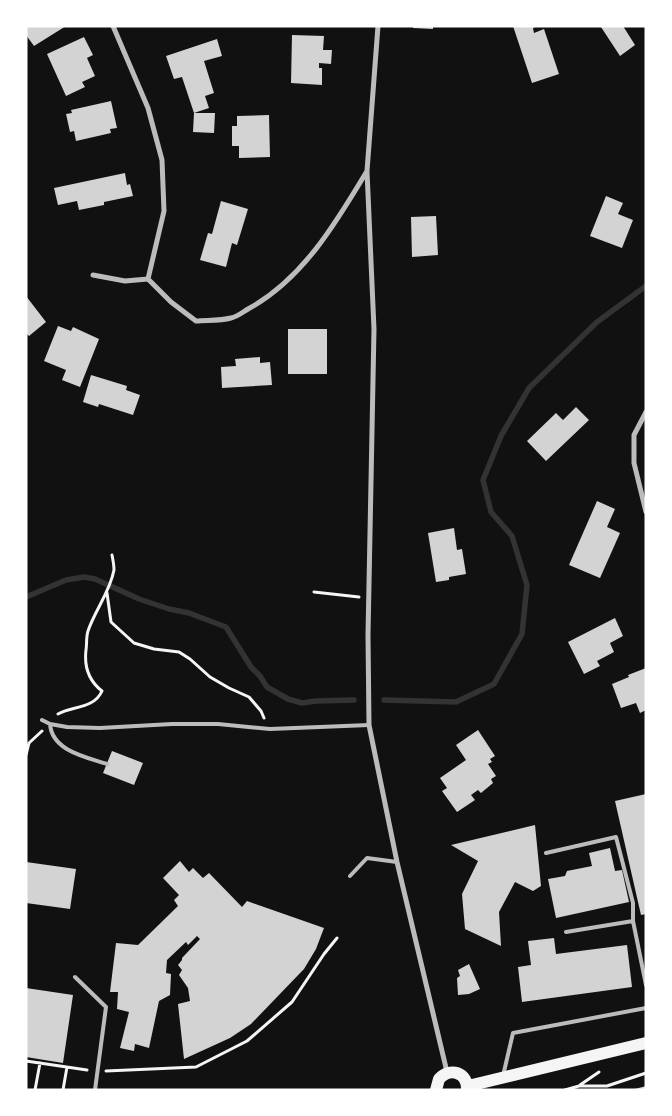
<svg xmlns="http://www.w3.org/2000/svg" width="672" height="1116" viewBox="0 0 672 1116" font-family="'Titillium Web',sans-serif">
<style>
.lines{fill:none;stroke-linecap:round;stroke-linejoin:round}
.stream{stroke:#333;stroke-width:5.5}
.building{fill:#d3d3d3}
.path{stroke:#f5f5f5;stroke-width:3}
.service{stroke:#bcbcbc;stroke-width:4}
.minor{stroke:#bcbcbc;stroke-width:5}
.primary{stroke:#f5f5f5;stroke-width:12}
</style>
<rect width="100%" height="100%" fill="#111"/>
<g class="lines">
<path class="stream" d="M26,597L66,580L84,577L95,579L139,599L169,609L189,613L226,627L251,667L260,676L267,687L288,699L302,703L316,701L354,700
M384,700L456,702L494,684L522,634L527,585L512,536L491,512L483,480L501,436L529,388L597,322L646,286"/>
</g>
<path class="building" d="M26,26H66L34,46L26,35Z
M413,26H433V29L413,28Z
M513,26H537L533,28L534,33L544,29L559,74L532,83Z
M602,26H623L635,45L620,56L601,27Z
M292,35L324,36L323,50H332L331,64L319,63V68H322V85L291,83Z
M84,37L93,55L87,58L95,76L82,82L85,87L66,96L47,54Z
M217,39L222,56L204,61L214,93L205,96L209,108L194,113H215L214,133L193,132L194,113L182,77L174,79L166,56Z
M111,101L117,128L110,129L111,133L76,141L74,131L70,132L66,114L72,113L71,110Z
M269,115L270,157L239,158V146H232V126H237V116Z
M125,173L127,185L130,184L133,196L104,202V205L79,210L77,201L58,205L54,188Z
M606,196L623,203L618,214L633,220L622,248L590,236Z
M221,201L248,209L237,245L232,243L226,267L200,260L208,233L212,234Z
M436,216L438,255L412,257L411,217Z
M26,296L46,322L29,336L26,333Z
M58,326L71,331L73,327L99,339L80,387L62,380L66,370L44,361Z
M288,329H327V374H288Z
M260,357V363L270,362L272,385L222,388L221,367L236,366L235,359Z
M91,375L127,386L126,390L140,395L133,415L99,404L98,407L83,402Z
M576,407L589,420L546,461L527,441L556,413L563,420Z
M597,501L615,509L607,527L620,533L600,578L569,565Z
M454,528L457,550L462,549L466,574L449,577V580L436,582L428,533Z
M615,618L623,636L610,643L614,652L597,661L600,666L584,674L568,642Z
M646,668V710L640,713L636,703L621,708L612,684L629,677L628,675Z
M478,730L495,756L490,759L492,762L488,764L496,776L491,779L493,783L481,793L478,790L471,795L475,800L457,812L442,791L447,788L440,778L466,760L456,745Z
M112,751L143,763L134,785L103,773Z
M646,794V914L641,915L615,801Z
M535,825L541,886L533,891L515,882L499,912L501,946L465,929L462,894L478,861L451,845Z
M610,848L615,871L622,870L629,902L556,918L548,879L565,876L567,871L592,866L589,853Z
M180,861L189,872L193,868L203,878L209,873L242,907L247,901L324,928L316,949L304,969L251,1024L230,1038L184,1059L178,1004L190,1001L188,988L179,975L182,970L178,965L182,960V958L200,939L197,936L188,945L186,942L167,960L166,973L171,974L170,995L159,1001L149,1048L135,1044L134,1051L120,1048L129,1012L117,1009L118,992H110L116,943L138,945L178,906L174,900L179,895L163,878Z
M26,862L76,869L70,909L26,903Z
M554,938L556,954L627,945L632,987L522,1002L518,967L531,965L528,941Z
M469,964L480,989L469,994L458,995L457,978L460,976L458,970Z
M26,988L73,995L63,1063L26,1057Z
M646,1086V1090H635V1089Z"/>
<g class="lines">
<path class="path" d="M314,592L359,597
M107,593L111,622L134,643L154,649L179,652L190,659L210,677L229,688L249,697L261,711L264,718
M58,714C72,706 94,709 102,691C89,681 84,667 86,650C87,644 86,637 88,631C95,610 110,592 114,570C114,565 113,560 112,555
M26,755L29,743L42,731
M26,1061L87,1070
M106,1071L196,1067L247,1041L292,1002L324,954L337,938
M580,1085L599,1072
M35,1090L40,1063
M63,1090L67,1067
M565,1090L579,1086H607L646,1073"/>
<path class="service" d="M42,720L50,724L67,727L100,728L172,724H218L270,729L369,725
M50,724C52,751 86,757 107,764
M546,853L616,837L633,903V923
M350,876L367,858L397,862
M566,932L633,921L646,985
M75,977L106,1007L95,1090
M503,1076L513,1033L646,1008"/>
<path class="minor" d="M113,26L148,108L162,160L164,211L148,279
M378,26L367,171L374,329L368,635L369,725L397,862L447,1072
M93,275L125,281L148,279L171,302L196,321C207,320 220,321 231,318C237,317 243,312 248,309C302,280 336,223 367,171
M646,412L634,435V463L646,512"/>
<path class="primary" d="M468,1086L646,1043
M436,1090L439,1079C450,1067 468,1072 467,1090"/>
</g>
<rect width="672" height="1116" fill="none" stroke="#ffffff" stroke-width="55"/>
</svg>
